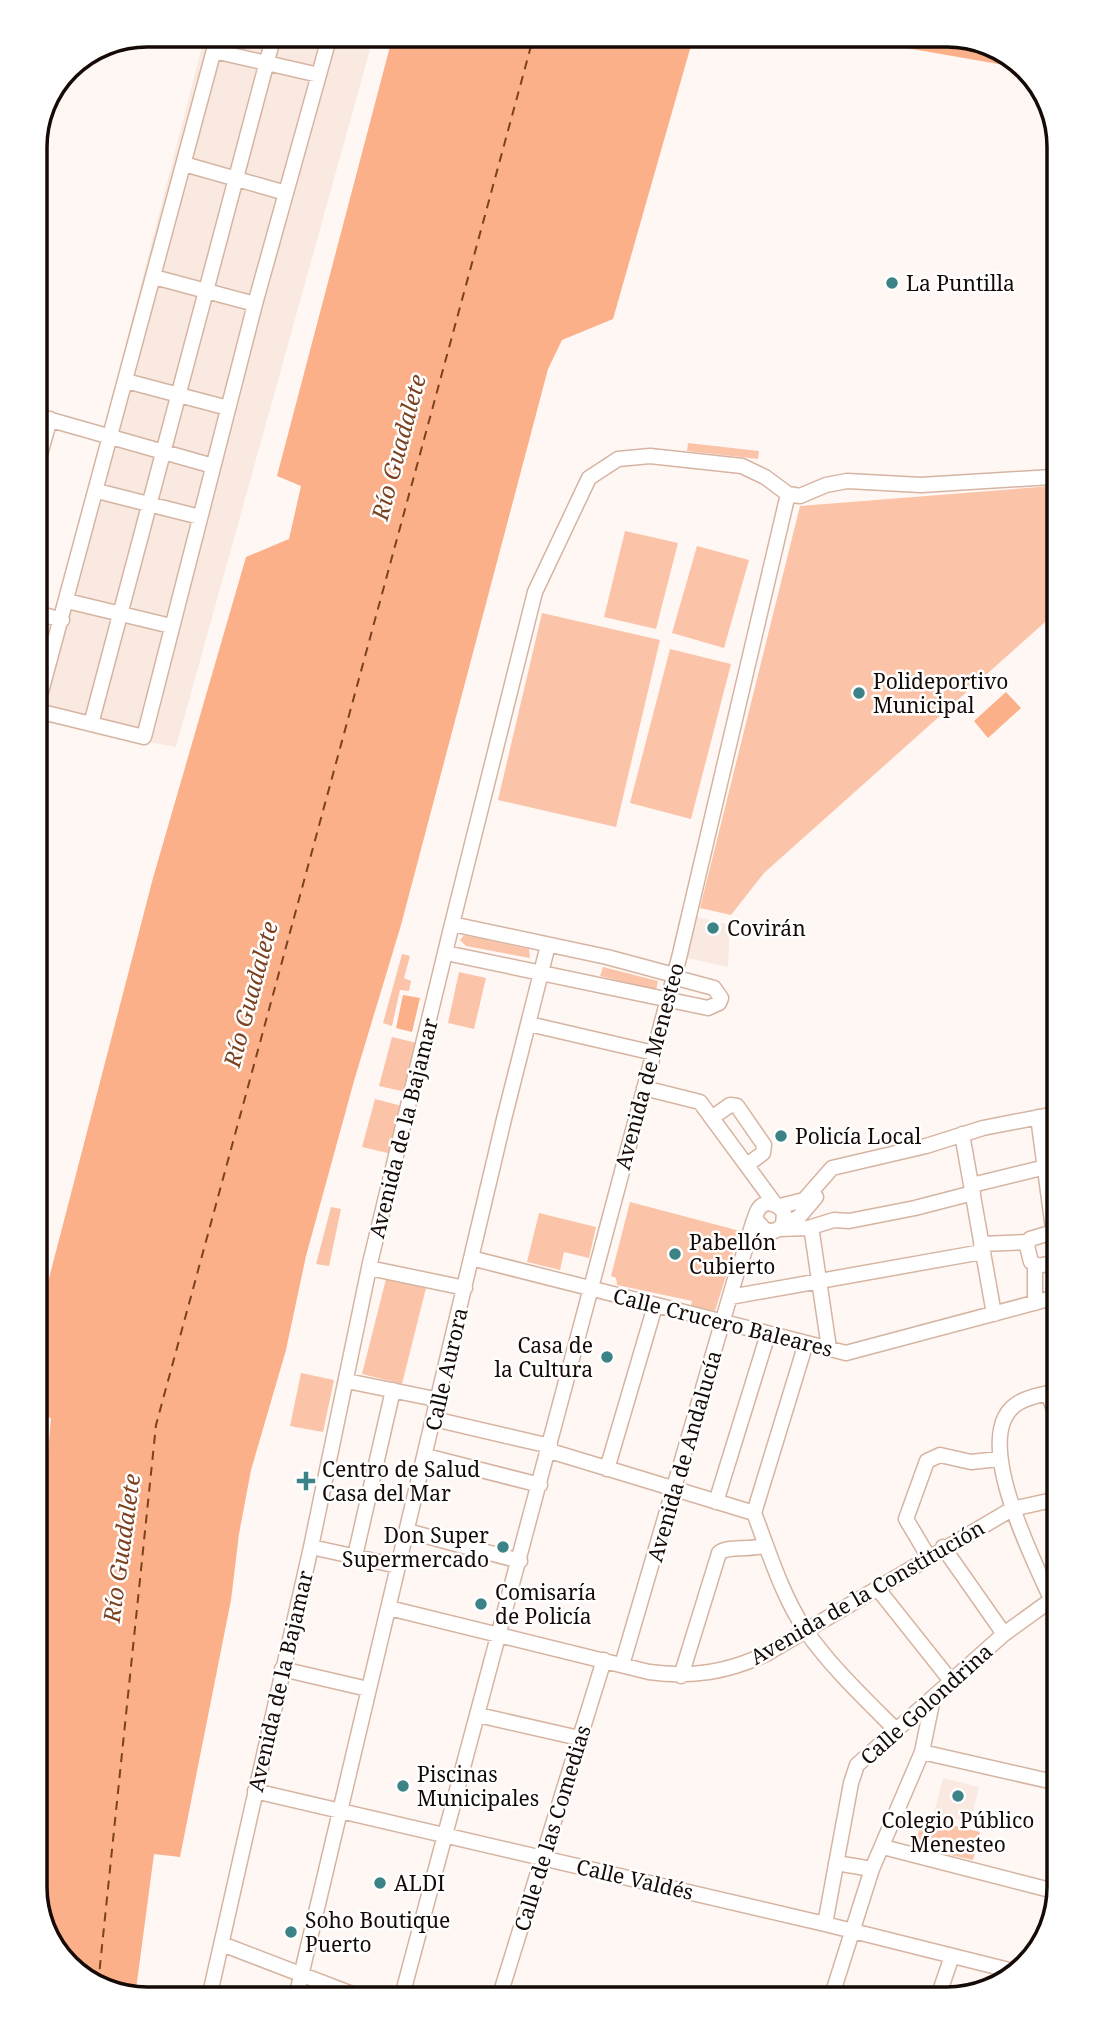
<svg xmlns="http://www.w3.org/2000/svg" width="1094" height="2034" viewBox="0 0 1094 2034" font-family="'Noto Serif',serif">
<style>
.built{fill:#fae9e0}
.green{fill:#fbc4a8}
.water{fill:#fbb089}
.lines{fill:none;stroke-linecap:round;stroke-linejoin:round}
.ferry{stroke:#7c411f;stroke-width:2;stroke-dasharray:9 7;stroke-linecap:butt}
.minor-casing{stroke:#d6b4a2;stroke-width:17}
.minor{stroke:#fff;stroke-width:14}
.poi-dot{fill:#3b8386;stroke:#fff;stroke-width:2.5}
.labels{text-anchor:middle;dominant-baseline:central;stroke-width:5;stroke-linejoin:round;paint-order:stroke}
.poi-label{font-size:21px;fill:#150a05;stroke:#fff;text-anchor:start}
.street-label{font-size:21px;fill:#150a05;stroke:#fff}
.water-label{font-size:23px;font-style:italic;fill:#7c411f;stroke:#fff}
.rim{fill:none;stroke:#150a05;stroke-width:3.5}
</style>
<rect width="100%" height="100%" fill="#fff7f4"/>
<path class="built" d="M205,35H374L176,747L38,721V685Z
M697,917L730,925L728,967L687,958Z
M943,1778L979,1787L970,1823L934,1814Z"/>
<path class="green" d="M688,443L759,451L758,459L687,451Z
M1052,486L1053,615L764,873L731,915L700,908L800,506Z
M625,531L678,543L656,629L604,617Z
M697,546L749,560L724,648L672,633Z
M542,613L660,640L616,827L498,800Z
M670,649L731,664L691,819L630,803Z
M464,935L529,949L530,958L466,946L460,940Z
M402,954L410,956L404,978L411,981L409,991L400,990L392,1026L383,1023Z
M603,967L658,981L656,990L600,976Z
M459,972L486,978L474,1029L448,1023Z
M392,1037L417,1043L406,1092L379,1086Z
M375,1099L402,1106L392,1154L362,1147Z
M630,1202L740,1231L715,1311L691,1306L692,1301L617,1285L616,1278L611,1276Z
M331,1207L341,1209L329,1266L316,1264Z
M539,1213L596,1227L589,1258L564,1252L560,1270L527,1262Z
M386,1279L426,1288L402,1384L362,1374Z
M301,1373L334,1380L323,1432L290,1426Z
M922,1818L980,1832L973,1860L915,1847Z"/>
<path class="water" d="M393,35H694L613,319L562,340L548,369L401,925L354,1081L306,1256L286,1350L251,1470L239,1534L231,1600L180,1857L154,1854L135,1997L85,1980L44,1930L42,1520L51,1418L41,1415V1309L153,878L246,557L289,539L301,486L277,476Z
M857,35C908,35 986,25 1021,68L895,46Z
M1006,692L1021,708L988,738L974,721Z
M403,995L420,998L412,1032L396,1028Z"/>
<g class="lines">
<path class="ferry" d="M98,1985L156,1425L534,35"/>
<defs>
<path id="minor" d="M214,51L319,75
M184,164L286,193
M154,277L255,304
M126,381L228,408
M37,416L213,466
M37,465L50,419
M97,491L200,517
M67,601L171,626
M37,613L62,620
M38,703L218,35
M38,711L144,737L255,304L330,35
M91,724L274,35
M452,924L607,957L674,975
M446,953L708,1008L719,1003L721,998L714,988L673,977
M529,1024L654,1053
M644,1088L700,1102L775,1204
M713,1117L730,1105L737,1106L764,1145L763,1153L747,1165
M1038,1117L1054,1236
M962,1134L994,1314
M972,1185L1054,1165
M780,1206L804,1200L832,1168L926,1146L983,1128L1055,1114
M783,1225L799,1217L816,1197
M808,1228L834,1220L849,1221L915,1208L973,1193
M779,1229L808,1228L812,1233L829,1348
M1056,1238L1050,1233L1030,1239L1027,1246L1031,1262L1038,1266L1056,1262
M981,1244L1028,1242
M471,1258L846,1353L1056,1297
M1035,1264V1303
M369,1268L465,1288
M730,1297L982,1252
M347,1381L440,1400
M1048,1393L1057,1418
M434,1419L550,1446
M550,1451L754,1513
M426,1456L540,1485
M607,1469L655,1306
M716,1502L768,1334
M754,1513C769,1552 782,1596 806,1631C831,1667 865,1699 896,1730
M754,1513L806,1343
M407,1531L520,1561
M311,1547L398,1566
M943,1547L1004,1634
M355,1556L393,1390
M928,1556L906,1519L927,1461L940,1455L971,1462L999,1459
M877,1588L951,1681
M1051,1599C1035,1562 966,1430 1020,1402C1030,1396 1045,1394 1057,1391
M389,1608L649,1672C692,1678 729,1672 768,1653L1012,1509L1057,1499
M622,1665L737,1272C746,1252 749,1231 757,1212C763,1198 778,1203 784,1213L783,1225L775,1231L765,1230L756,1220
M282,1669L368,1689
M681,1676L719,1553C727,1545 749,1551 766,1545
M478,1715L579,1738
M922,1752L1058,1783
M255,1791L825,1924L1013,1971
M883,1847L1058,1892
M836,1863L872,1869
M825,1924L851,1783L857,1765L1004,1634L1058,1595
M222,1944L360,1997
M940,1991L952,1956
M833,1992L872,1869L922,1752L933,1698
M500,1995L604,1660
M402,1996L679,958L788,494
M296,1997L504,1119L548,945
M209,1998L311,1547L370,1263L452,924L535,592L589,478L618,459L650,456L742,466L765,477L788,494L800,496L826,485L847,481L921,485L1052,477"/>
</defs>
<use href="#minor" class="minor-casing"/>
<use href="#minor" class="minor"/>
</g>
<g class="poi-dot">
<circle cx="892" cy="283" r="7"/>
<circle cx="859" cy="693" r="7"/>
<circle cx="713" cy="928" r="7"/>
<circle cx="781" cy="1136" r="7"/>
<circle cx="675" cy="1254" r="7"/>
<circle cx="607" cy="1357" r="7"/>
<path d="M302.5 1470.5h7v7h7v7h-7v7h-7v-7h-7v-7h7z"/>
<circle cx="503" cy="1547" r="7"/>
<circle cx="481" cy="1604" r="7"/>
<circle cx="403" cy="1786" r="7"/>
<circle cx="958" cy="1796" r="7"/>
<circle cx="380" cy="1883" r="7"/>
<circle cx="291" cy="1932" r="7"/>
</g>
<g class="labels">
<g class="poi-label">
<text x="906" y="283">La Puntilla</text>
<text x="873" y="681">Polideportivo<tspan x="873" dy="24">Municipal</tspan></text>
<text x="727" y="928">Covirán</text>
<text x="795" y="1136">Policía Local</text>
<text x="689" y="1242">Pabellón<tspan x="689" dy="24">Cubierto</tspan></text>
<text x="593" y="1345" text-anchor="end">Casa de<tspan x="593" dy="24">la Cultura</tspan></text>
<text x="322" y="1469">Centro de Salud<tspan x="322" dy="24">Casa del Mar</tspan></text>
<text x="489" y="1535" text-anchor="end">Don Super<tspan x="489" dy="24">Supermercado</tspan></text>
<text x="495" y="1592">Comisaría<tspan x="495" dy="24">de Policía</tspan></text>
<text x="417" y="1774">Piscinas<tspan x="417" dy="24">Municipales</tspan></text>
<text x="958" y="1820" text-anchor="middle">Colegio Público<tspan x="958" dy="24">Menesteo</tspan></text>
<text x="394" y="1883">ALDI</text>
<text x="305" y="1920">Soho Boutique<tspan x="305" dy="24">Puerto</tspan></text>
</g>
<g class="street-label">
<text transform="translate(649 1066) rotate(-75)">Avenida de Menesteo</text>
<text transform="translate(403 1128) rotate(-76)">Avenida de la Bajamar</text>
<text transform="translate(723 1322) rotate(14)">Calle Crucero Baleares</text>
<text transform="translate(446 1369) rotate(-77)">Calle Aurora</text>
<text transform="translate(684 1456) rotate(-74)">Avenida de Andalucía</text>
<text transform="translate(867 1592) rotate(-30)">Avenida de la Constitución</text>
<text transform="translate(280 1681) rotate(-77)">Avenida de la Bajamar</text>
<text transform="translate(926 1704) rotate(-42)">Calle Golondrina</text>
<text transform="translate(552 1828) rotate(-73)">Calle de las Comedias</text>
<text transform="translate(635 1879) rotate(13)">Calle Valdés</text>
</g>
<g class="water-label">
<text transform="translate(398 447) rotate(-75)">Río Guadalete</text>
<text transform="translate(250 994) rotate(-75)">Río Guadalete</text>
<text transform="translate(121 1548) rotate(-82)">Río Guadalete</text>
</g>
</g>
<path d="M0 0H1094V2034H0ZM147 47H947A100 100 0 0 1 1047 147V1887A100 100 0 0 1 947 1987H147A100 100 0 0 1 47 1887V147A100 100 0 0 1 147 47Z" fill="#fff" fill-rule="evenodd"/>
<path class="rim" d="M147 47H947A100 100 0 0 1 1047 147V1887A100 100 0 0 1 947 1987H147A100 100 0 0 1 47 1887V147A100 100 0 0 1 147 47Z"/>
</svg>
